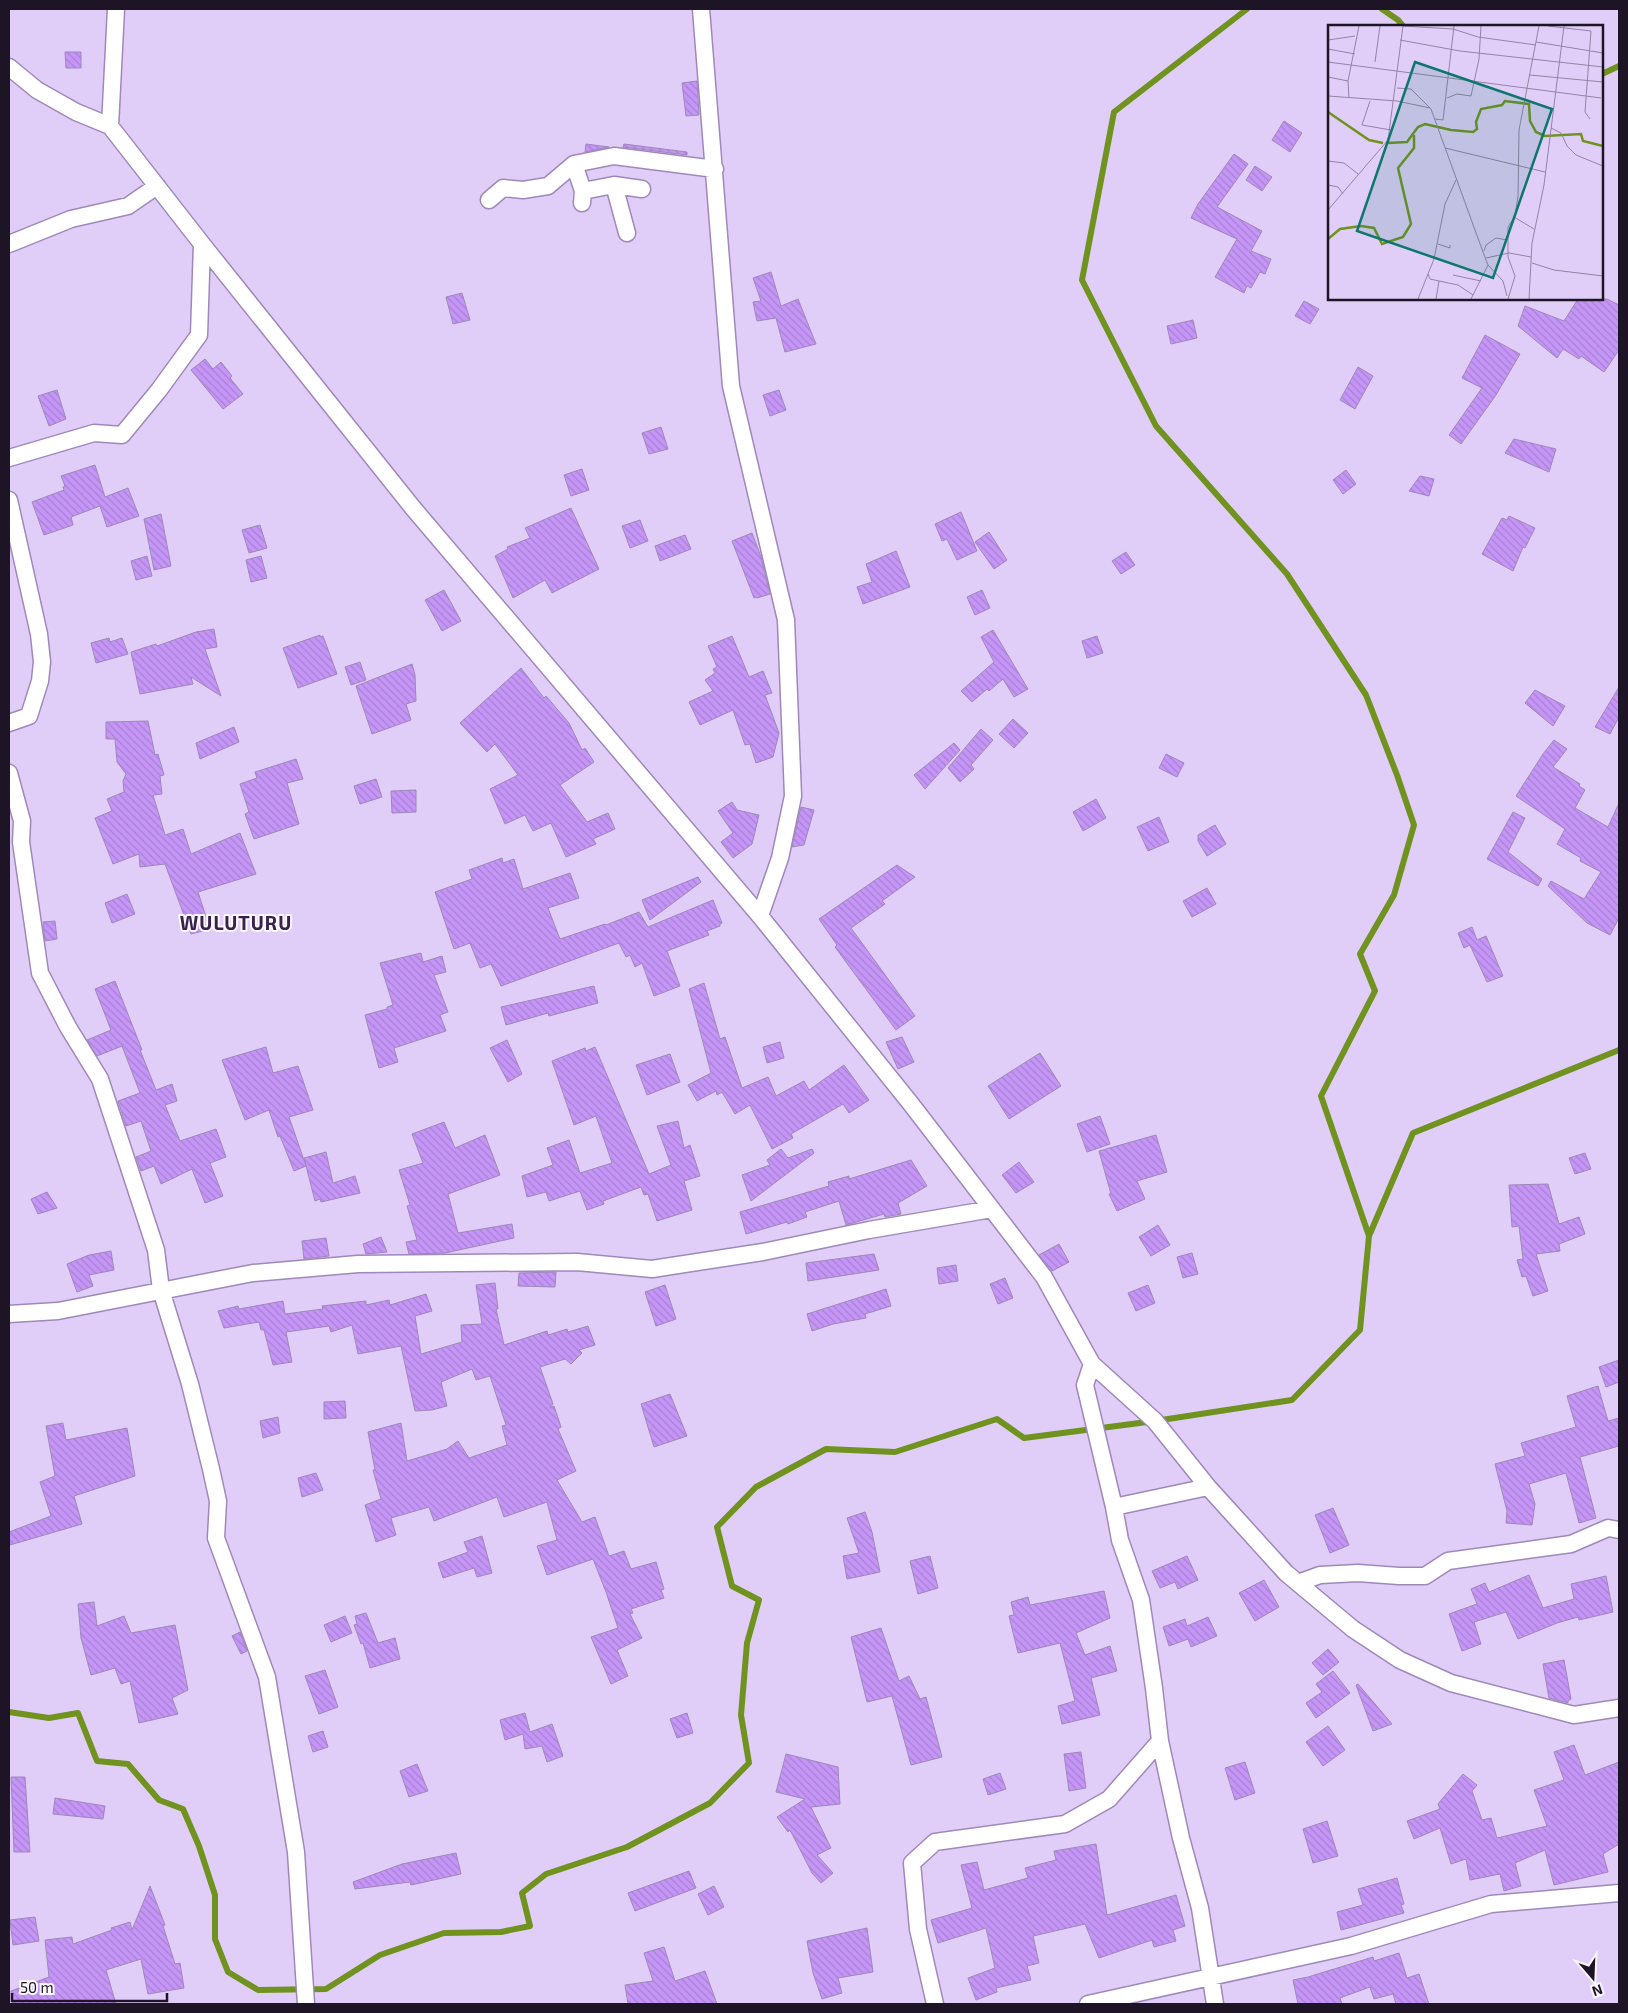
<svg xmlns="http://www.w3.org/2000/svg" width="1628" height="2013" viewBox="0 0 1628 2013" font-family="'Exo 2',sans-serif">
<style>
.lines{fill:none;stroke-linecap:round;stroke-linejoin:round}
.stream{stroke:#70921e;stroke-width:6}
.building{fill:url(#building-back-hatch);stroke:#9e88b9}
.street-casing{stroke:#9f88ba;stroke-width:19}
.street{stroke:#fff;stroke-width:16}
.labels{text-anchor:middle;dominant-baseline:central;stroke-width:4;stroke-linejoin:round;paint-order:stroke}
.district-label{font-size:19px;font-weight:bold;letter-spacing:1px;fill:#37224c;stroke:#faf7fd}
.inset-river{fill:none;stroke:#70921e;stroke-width:2.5}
.inset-road{fill:none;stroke:#9384a4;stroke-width:1}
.view{fill:#0f766e;fill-opacity:0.15;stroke:#0f766e;stroke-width:2.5}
.inset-edge{fill:none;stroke:#1d1426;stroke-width:2.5}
</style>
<defs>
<pattern id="building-back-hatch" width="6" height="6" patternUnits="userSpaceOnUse" patternTransform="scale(1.25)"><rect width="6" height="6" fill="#c596f7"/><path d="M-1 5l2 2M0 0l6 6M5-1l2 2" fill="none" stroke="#a980d4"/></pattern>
</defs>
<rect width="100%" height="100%" fill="#e1cef8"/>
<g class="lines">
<path class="stream" d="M1247,9L1114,112L1082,280L1156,426L1287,574L1366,695L1397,775L1414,825L1394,895L1360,954L1375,991L1321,1096L1369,1236
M1382,9L1398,20L1403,26
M1602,74L1619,66
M9,1712L49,1718L78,1713L97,1761L128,1764L159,1800L183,1809L199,1846L215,1895V1939L228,1972L258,1990L326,1989L380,1955L444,1933L501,1932L530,1926L522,1893L546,1874L627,1847L710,1803L749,1763L741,1715L747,1643L759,1600L732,1586L717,1527L756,1487L826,1449L895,1452L997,1419L1024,1438L1155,1421L1292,1400L1360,1330L1369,1236L1413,1133L1619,1050"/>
</g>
<path class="building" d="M65,52H81V68H66Z
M697,81L699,115L686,116L682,83Z
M1284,121L1302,133L1290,152L1272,140Z
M586,144L609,147L585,152Z
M624,144L687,152V155L623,147Z
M1234,154L1248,164L1217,207L1262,231L1251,251L1271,259L1265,274L1260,272L1251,288L1247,286L1244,293L1215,277L1237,239L1191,218L1198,204Z
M1255,166L1272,177L1262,191L1246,180Z
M771,272L781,306L798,299L816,344L785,352L776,318L757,321L753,302L761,301L753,278Z
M462,293L470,320L453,324L446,297Z
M1578,299H1607L1619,305V350L1604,372L1581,356L1579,359L1563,349L1557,358L1518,326L1525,306L1564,321Z
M1304,301L1319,309L1310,324L1295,316Z
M1193,320L1197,338L1171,344L1167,326Z
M1485,335L1520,354L1496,395L1461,444L1449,435L1482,388L1462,378Z
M205,359L213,369L221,362L232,376L230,378L243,394L223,409L191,370Z
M1358,367L1373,376L1355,409L1340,400Z
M57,390L66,419L49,426L38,396Z
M779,390L786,410L770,416L763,395Z
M661,427L668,449L649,454L642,433Z
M1514,439L1556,449L1549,472L1505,453Z
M95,465L105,497L128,488L139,516L107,527L100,506L71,517L73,525L44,535L32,502L64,490L63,487L65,486L61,476Z
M582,469L589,490L571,496L564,475Z
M1346,470L1356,484L1343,494L1333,480Z
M1420,476L1434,479L1429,496L1409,491Z
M571,508L599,569L552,593L545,580L513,598L495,556L508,549L507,547L530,538L525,528Z
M961,512L977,551L957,560L947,539L942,541L935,524Z
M161,514L171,566L154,570L144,519Z
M1509,516L1535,528L1525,548L1523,547L1513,571L1482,554L1502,518L1507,520Z
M640,520L648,541L630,548L622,526Z
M260,525L267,548L249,553L242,530Z
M989,532L1007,560L994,569L975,542Z
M752,533L761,557L770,594L757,598L756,597L754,598L732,541Z
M685,535L691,549L660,561L655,546Z
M896,551L910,587L863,604L857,587L872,582L866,564Z
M1126,552L1135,565L1121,574L1112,561Z
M147,556L152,576L136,580L131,561Z
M261,556L267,578L251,582L246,560Z
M444,590L461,621L442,631L425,600Z
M982,590L990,608L975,615L967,597Z
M214,629L217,647L205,649L221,696L191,677L193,684L140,694L131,652L156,644L157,646L196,632Z
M993,630L1028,689L1014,697L1003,679L989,691L987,689L972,702L961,691L994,662L981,637Z
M320,635V637L323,636L337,674L298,688L283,648Z
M732,636L749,677L763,671L772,693L765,695L779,733L773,757L756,763L750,744L745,745L733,710L700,725L689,702L713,691L705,680L715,673L713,669L717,667L708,646Z
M1097,636L1103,653L1087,658L1082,641Z
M109,638L110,642L122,638L128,654L96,663L91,643Z
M360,662L366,680L351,685L345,667Z
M412,664L415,675L416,701L406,704L411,720L372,734L356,686Z
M521,668L544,698L546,696L569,723L582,750L585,748L594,762L560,785L587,822L608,813L615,829L593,839L596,844L566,857L551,823L533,831L525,815L505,824L490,789L518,775L495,744L487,752L460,723Z
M1619,687V717L1610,734L1595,727Z
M1535,690L1565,706L1553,726L1525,703Z
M1013,719L1028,733L1014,748L999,734Z
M148,721L155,755L158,754L164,775L160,776L162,794L153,795L165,835L183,829L191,854L240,833L256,874L198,892L210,929L191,934L165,864L140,867L139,854L113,864L95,818L112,811L107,799L124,792L123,781L126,774L117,762L115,739H106V722Z
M234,727L239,742L200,759L196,743Z
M981,729L993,740L971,765L974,769L960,782L948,768Z
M1554,740L1567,749L1553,767L1580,784L1579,786L1585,790L1575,808L1608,827L1619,803V918L1610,935L1587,923L1548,886L1551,881L1584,899L1601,872L1580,861L1581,858L1557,844L1565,829L1516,796L1543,754Z
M954,743L960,750L925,789L914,775Z
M1166,754L1184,763L1177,777L1159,768Z
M296,759L303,779L287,783L299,824L254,839L245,814L249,812L240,784L257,778L255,772Z
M376,779L382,797L360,804L354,786Z
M416,790V812L392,813L391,791Z
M1096,799L1106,818L1083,831L1073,812Z
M732,802L737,810L759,815L752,844L733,858L721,842L733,833L718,811Z
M801,807L814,810L804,845L792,847Z
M1513,812L1525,818L1508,852L1542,879L1538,886L1487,859Z
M1159,817L1169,842L1148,851L1137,827Z
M1215,825L1226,844L1207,856L1198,841V835Z
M502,858L503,863L514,859L523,889L570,873L579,898L548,908L560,939L605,924L606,925L639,912L648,927L713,900L722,923L720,924V926L707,931L709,935L667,951L680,986L654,996L642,963L635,967L630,955L626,957L619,943L501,986L491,964L480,968L470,943L454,949L435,892L472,879L469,870Z
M897,865L915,877L882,901L885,904L851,928L915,1016L896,1030L835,947L837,945L819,919Z
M698,877L701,882L650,920L642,900Z
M1207,888L1216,904L1192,917L1183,901Z
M127,894L135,914L112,923L105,903Z
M55,921L57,939L45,941L43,922Z
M1472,927L1477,940L1486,936L1503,976L1487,982L1470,945L1464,948L1458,933Z
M421,953L423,962L442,956L446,972L434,975L448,1012L440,1015L446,1031L394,1048L398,1062L379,1068L365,1015L387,1009V1007L393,1005L380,963Z
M115,981L142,1050H140L156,1090L172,1084L177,1101L165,1105L180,1141L216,1129L226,1157L210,1163L223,1196L205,1203L192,1169L161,1184L154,1166L141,1171L136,1157L151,1151L141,1121L126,1126L118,1101L140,1093L122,1046L97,1056L87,1040L111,1030L95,989Z
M704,983L720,1039L725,1037L742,1088L768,1077L776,1096L804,1081L809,1090L844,1065L869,1100L849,1113L843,1104L791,1134L793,1138L772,1149L750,1105L735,1114L722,1092L717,1095L716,1091L697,1101L688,1085L711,1073L689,989Z
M594,986L598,1003L549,1016L548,1013L506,1025L501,1007Z
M902,1037L914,1062L898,1069L886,1042Z
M507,1040L522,1074L508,1082L490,1048Z
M780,1042L784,1058L767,1063L763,1047Z
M266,1047L273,1073L298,1066L313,1110L289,1117L306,1166L294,1171L280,1136L278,1137L269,1110L245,1120L222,1060Z
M595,1047L649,1174L671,1165L657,1126L678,1121L684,1148L690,1145L700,1176L684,1181L692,1210L657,1221L648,1194L644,1195L641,1187L603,1201L604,1204L587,1210L580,1191L549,1201L546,1192L527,1197L522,1176L553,1165L547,1148L569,1140L580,1173L612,1163L596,1116L574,1125L552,1061L585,1048L586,1051Z
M1040,1053L1061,1086L1009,1119L988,1086Z
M670,1054L680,1082L647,1095L636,1065Z
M1100,1116L1110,1144L1087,1152L1077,1124Z
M444,1122L455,1148L485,1135L500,1175L448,1194L458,1233L512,1224L514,1238L445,1253L409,1254L406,1242L417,1240L407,1206L410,1205L399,1170L423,1163L412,1134Z
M1156,1135L1167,1172L1137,1181L1145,1199L1117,1211L1109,1194H1111L1099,1151Z
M781,1149L788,1158L812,1149L814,1153L751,1201L742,1175L770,1165L767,1160Z
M326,1152L333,1183L355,1176L360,1193L321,1202L320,1199L315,1201L304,1158Z
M1585,1153L1591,1169L1575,1174L1569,1158Z
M911,1160L927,1186L898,1203L901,1214L885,1217L884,1214L846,1225L839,1201L805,1212L807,1217L788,1224L787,1222L746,1234L740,1212L829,1186L828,1182L849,1176V1179Z
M1019,1162L1034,1182L1016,1193L1002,1175Z
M1548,1184L1559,1224L1579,1217L1585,1234L1559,1244L1560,1251L1536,1254L1548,1291L1533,1296L1526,1276L1522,1277L1517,1260L1523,1259L1519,1226L1512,1227L1509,1185Z
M47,1192L57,1208L38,1214L31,1199Z
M1158,1225L1170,1245L1151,1256L1139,1237Z
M381,1237L387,1252L366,1254L363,1244Z
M326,1238L329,1256L304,1259L302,1241Z
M1059,1244L1069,1262L1052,1271L1039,1255Z
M111,1251L114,1270L89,1275L93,1286L77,1292L67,1264L89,1255Z
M1192,1253L1198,1274L1183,1278L1177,1257Z
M874,1254L879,1270L808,1281L806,1263Z
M956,1265L958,1281L939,1284L937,1268Z
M556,1272L555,1287L518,1286L519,1273Z
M1005,1278L1013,1298L998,1304L990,1284Z
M495,1283L498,1309H496L504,1345L547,1331L548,1335L567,1329L568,1332L588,1326L595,1345L579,1350L582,1353L571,1364L565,1359L540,1367L553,1404L550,1408L554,1406L561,1427L558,1429L576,1471L557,1480L582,1522L595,1517L609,1556L624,1551L631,1569L656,1562L664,1589L661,1590L664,1598L631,1609L633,1613L630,1614L642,1638L617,1650L628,1676L611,1684L591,1637L618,1628L606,1592L593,1559L547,1575L537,1546L557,1540L547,1502L504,1517L497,1497L434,1521L429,1507L391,1518L396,1535L376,1542L365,1505L381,1499L373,1470H375L368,1432L401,1423L407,1461L447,1449L458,1441L469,1458L507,1445L502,1426L506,1425L490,1376L476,1380L472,1369L441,1382L447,1406L432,1410L415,1411L401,1346L358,1354L352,1325L331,1332L329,1326L286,1332L292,1362L273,1365L264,1330H261L259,1322L224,1328L218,1311L238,1306L239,1309L283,1301L285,1314L323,1309L322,1306L366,1301V1305L389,1300L390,1305L426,1294L432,1311L415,1316L421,1354L462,1342L461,1325L482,1324L476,1285Z
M665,1285L676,1319L656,1326L645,1292Z
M1148,1285L1155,1303L1136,1311L1128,1293Z
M886,1289L891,1306L865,1314L866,1318L833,1324L812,1331L807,1314Z
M1619,1360V1382L1606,1387L1599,1367Z
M1598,1386L1608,1421L1619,1418V1446L1580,1457L1596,1518L1579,1523L1566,1473L1529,1484L1535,1504L1532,1525L1506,1523L1507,1511L1495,1464L1525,1456L1521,1443L1576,1427L1567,1396Z
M670,1394L687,1436L654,1447L641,1404Z
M345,1401L346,1418L324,1419V1402Z
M278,1417L280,1433L263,1438L260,1421Z
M63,1423L66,1440L127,1428L135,1476L74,1496L82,1524L10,1545L9,1532L51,1516L40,1482L55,1476L46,1426Z
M316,1473L323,1490L302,1497L298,1478Z
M1333,1508L1349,1545L1330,1553L1315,1515Z
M865,1512L872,1532L880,1572L847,1579L843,1556L859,1553L847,1518Z
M482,1536L492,1573L477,1577L474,1568L443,1578L438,1563L468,1552L464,1542Z
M930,1556L938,1588L918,1594L910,1561Z
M1187,1556L1198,1580L1178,1589L1175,1582L1160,1588L1152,1571Z
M1529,1575L1543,1608L1574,1599L1571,1584L1606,1576L1613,1612L1579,1620L1578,1617L1557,1623L1518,1639L1506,1612L1474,1622L1481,1644L1462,1651L1449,1614L1477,1604L1471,1589L1485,1583L1489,1592Z
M1264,1580L1279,1607L1255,1621L1239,1593Z
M1104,1591L1110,1618L1076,1633L1085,1655L1110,1646L1117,1671L1091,1678L1100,1715L1062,1724L1058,1706L1075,1701L1060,1643L1018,1653L1009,1616L1014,1615L1011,1602L1028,1597L1030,1605Z
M94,1602L97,1626L124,1616L131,1633L175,1625L188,1690L172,1698L178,1714L139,1723L130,1681L121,1684L115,1668L91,1675L81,1638L78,1604Z
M366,1613L378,1643L395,1638L400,1659L370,1668L363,1643L361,1644L354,1625L357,1624L355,1616Z
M345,1616L352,1633L331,1642L324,1625Z
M1208,1617L1217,1636L1191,1647L1188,1639L1169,1646L1163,1627L1185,1619L1187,1626Z
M881,1628L899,1681L909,1676L920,1699L926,1697L942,1757L911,1765L892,1696L867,1702L851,1637Z
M240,1632L247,1651L241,1654L232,1636Z
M1328,1649L1339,1662L1323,1675L1312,1663Z
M1564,1660L1571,1699L1568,1701V1703L1549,1698L1543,1664Z
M325,1670L338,1707L319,1714L305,1676Z
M1333,1671L1350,1693L1316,1718L1306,1703L1322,1692L1316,1684Z
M1358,1684L1392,1724L1373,1731L1356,1685Z
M525,1713L530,1732L552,1724L563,1756L547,1762L542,1746L525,1749L523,1734L505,1740L500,1720Z
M687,1713L693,1733L677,1738L670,1719Z
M1328,1726L1345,1750L1323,1766L1306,1742Z
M323,1731L328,1747L313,1752L308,1736Z
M1574,1745L1585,1775L1619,1762V1844L1603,1854L1608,1872L1554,1885L1545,1850L1515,1863L1521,1886L1504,1891L1500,1874L1470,1880L1466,1859L1451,1864L1440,1828L1414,1839L1407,1821L1440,1809L1438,1804L1463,1774L1477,1785L1472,1791L1482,1820L1491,1818L1497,1838L1547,1826L1534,1790L1564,1780L1554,1752Z
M1081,1752L1086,1788L1069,1791L1064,1754Z
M786,1754L838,1767L840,1804L811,1807L831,1848L817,1855L833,1873L821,1883L812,1873L790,1830L788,1832L777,1817L805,1799L776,1792Z
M1245,1762L1255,1793L1235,1800L1225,1768Z
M417,1764L428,1791L409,1797L400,1771Z
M1000,1773L1006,1789L988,1795L983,1779Z
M11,1777H25L30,1852H14Z
M55,1798L105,1806L103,1819L53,1814Z
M1327,1821L1338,1856L1313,1863L1303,1829Z
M1096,1844L1107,1915L1176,1895L1185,1926L1173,1930L1176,1941L1154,1947L1152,1940L1099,1958L1085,1924L1033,1936L1039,1963L1027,1966L1031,1980L996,1988L997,1992L976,2000L968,1978L995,1968L986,1928L938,1943L931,1920L972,1908L961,1865L977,1862L984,1890L1028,1878L1025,1868L1056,1860L1054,1851Z
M456,1853L461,1874L411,1885L410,1882L355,1889L353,1882L402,1864Z
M689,1871L696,1888L635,1911L628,1893Z
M1397,1878L1404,1904L1401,1905L1404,1913L1341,1930L1337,1912L1363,1905L1358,1889Z
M150,1886L165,1925L163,1926L175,1964L180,1963L184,1988L148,1994L141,1959L106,1970L116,2004H13L11,1991L49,1977L45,1940L72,1937L73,1944L112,1930L111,1928L130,1922L132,1930Z
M714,1886L724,1907L708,1915L698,1894Z
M35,1917L39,1941L13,1945L10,1920Z
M867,1928L873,1972L838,1978L842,1993L822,1999L813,1973L807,1941Z
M664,1947L675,1981L705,1971L717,2004H628L625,1985L653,1981L644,1953Z
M1399,1953L1407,1978L1419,1974L1429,2004H1396L1393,1994L1374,1999L1370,1987L1340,1998L1342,2004H1298L1293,1980L1308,1977L1373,1957L1374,1961Z"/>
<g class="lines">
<defs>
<path id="street" d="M116,9L110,126L202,244L413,508L760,916L911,1104L1044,1277L1092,1364L1155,1421L1208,1487L1286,1573L1353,1629L1400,1660L1451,1683L1574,1715L1619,1708
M701,9L731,386L786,620L793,796L780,858L760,916
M9,67L37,90L76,112L110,126
M614,185L627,233
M583,191L614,185L642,189
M489,200L503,188L523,190L548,186L574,164
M582,203L583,191L574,164L614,156L715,169
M9,244L71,219L128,206L157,186
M9,458L94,433L122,435L159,390L199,335L202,244
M9,500L39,634L42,662L40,681L29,716L9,723
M9,773L22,821L21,842L40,973L68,1027L100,1079L156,1250L161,1290L190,1384L211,1469L218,1501L216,1538L267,1677L296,1852L306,2004
M9,1314L58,1311L253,1273L358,1264L577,1262L652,1269L763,1252L869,1230L992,1209
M1092,1364L1085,1385L1114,1507
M1208,1487L1114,1507L1120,1540L1141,1600L1154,1688L1160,1741L1181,1838L1200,1908L1215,2004
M1298,1583L1320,1575L1358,1573L1399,1576H1425L1448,1561L1571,1544L1608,1528L1619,1530
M935,2004L918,1929L912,1863L935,1842L1065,1824L1109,1799L1160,1741
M1088,2004L1351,1946L1491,1904L1619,1893"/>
</defs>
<use href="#street" class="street-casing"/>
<use href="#street" class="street"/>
</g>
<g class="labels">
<g class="district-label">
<text x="236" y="922">WULUTURU</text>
</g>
</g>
<g transform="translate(1328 25)">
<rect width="275" height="275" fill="#e1cef8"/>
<path class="inset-river" d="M0,87L41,115L55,118M59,118L79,117L90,102L97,99L123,105L145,107L149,104L148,97L153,84L174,80L177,76L201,79L202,96L208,107L217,111L253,109L255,116L275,121M0,214L12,204L33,201L46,203L54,219L75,212L83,199L70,143L86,123V110"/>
<path class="inset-road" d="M75,1L125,4L150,12L208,20M220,1L263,6L257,87L262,94M0,15L27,11M72,15L132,26L275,42M208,17L275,28M0,24L27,29M0,37L273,73M47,37L52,1M202,50L275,57M0,52L20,56M69,63L83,64L103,84L155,227L160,240L143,274M0,71L69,76L102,83M21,73L20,56L31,1M119,73L129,69L143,71L151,34L153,1M42,76L34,100L63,105M107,94L115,95L126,1M223,103L233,108L239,121L248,130L275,141M117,123L217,147M0,136L16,138L30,149M0,160L10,162L15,169M0,185L60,115L75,1M186,192L206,204M110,219L122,223V220M156,226L158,220L168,213L179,215M158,233L181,228L203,232M204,238L226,245L275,251M160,240L175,256L179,271M100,249L102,254L130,260L145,270M125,250L153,256M90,274L106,234L117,179L128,155M108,274L111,256M180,274L187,251L180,232V202L187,191L190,171L191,105L211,1M201,274L204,218L216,160L236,1"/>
<path class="view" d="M87,37L224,84L165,253L29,206Z"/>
<rect width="275" height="275" class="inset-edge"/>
</g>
<rect width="1628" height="2013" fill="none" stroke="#1d1426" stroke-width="20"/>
<g transform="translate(1593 1978) rotate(161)" stroke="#faf7fd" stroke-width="4" paint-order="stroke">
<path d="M0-4L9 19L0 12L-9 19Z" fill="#1d1426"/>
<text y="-8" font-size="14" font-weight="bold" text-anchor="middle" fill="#1d1426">N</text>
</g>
<path d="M12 1993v8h155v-8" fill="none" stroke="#1d1426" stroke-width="2.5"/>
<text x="20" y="1993" font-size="15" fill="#1d1426" stroke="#faf7fd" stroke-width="4" paint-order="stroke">50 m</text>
</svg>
